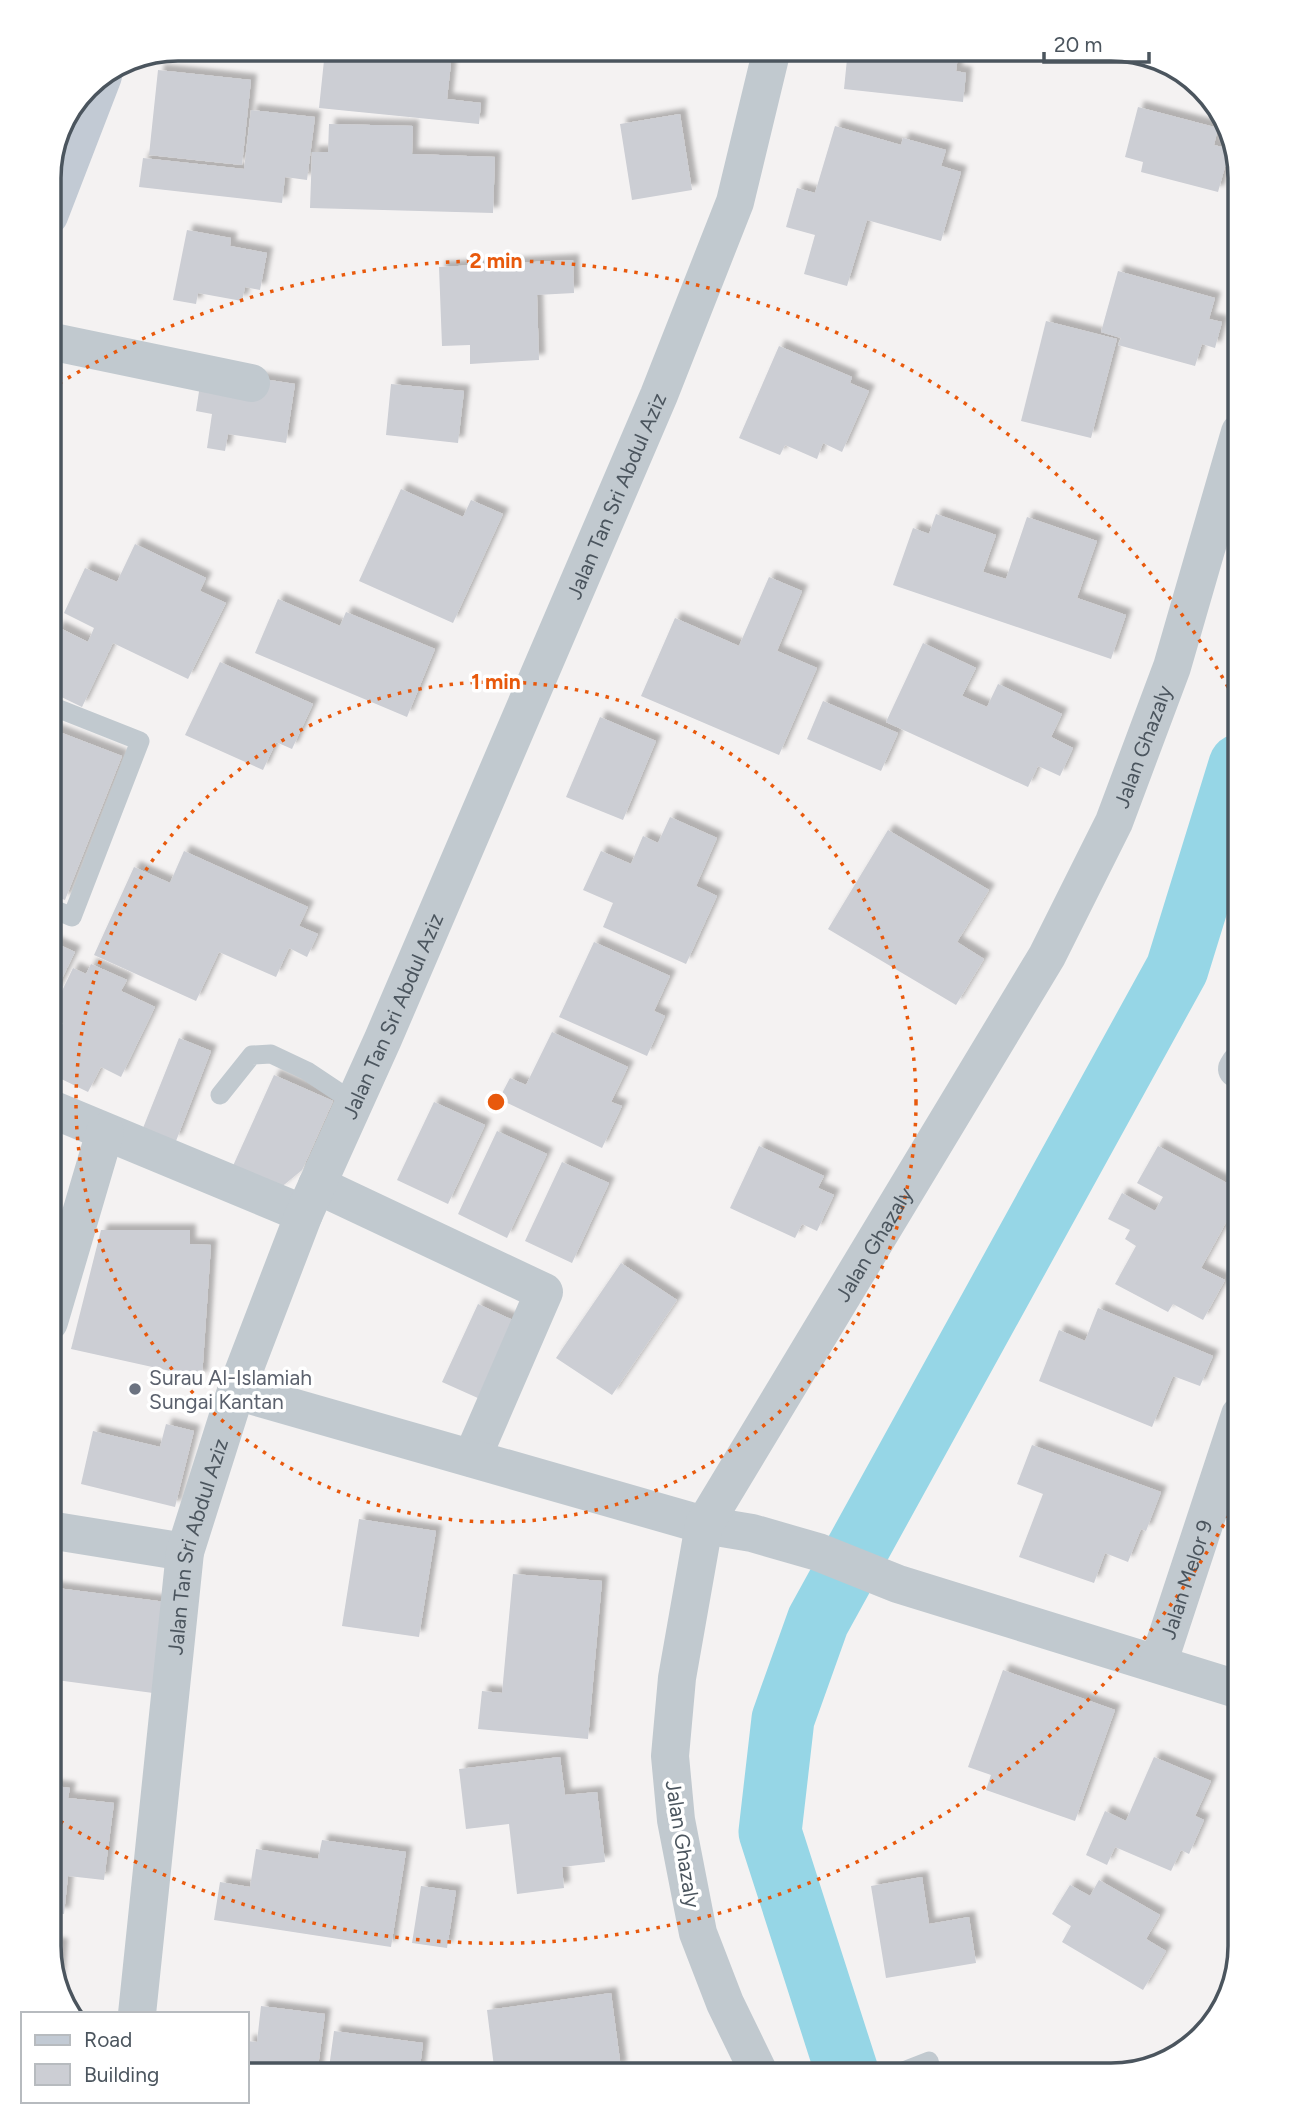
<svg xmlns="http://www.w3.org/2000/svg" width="1289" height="2124" viewBox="0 0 1289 2124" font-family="Figtree,sans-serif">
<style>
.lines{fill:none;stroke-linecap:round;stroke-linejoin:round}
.river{stroke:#96d6e6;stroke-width:63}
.building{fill:#ccced4;filter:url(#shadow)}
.service{stroke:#c1c9cf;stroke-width:19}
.minor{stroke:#c1c9cf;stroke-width:38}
.secondary{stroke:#c2cad4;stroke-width:38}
.ring{fill:none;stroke:#e8590c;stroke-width:3.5;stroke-dasharray:3.5 7}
.worship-dot{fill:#6b7280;stroke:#fff;stroke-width:2.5}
.labels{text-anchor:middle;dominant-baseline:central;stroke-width:7;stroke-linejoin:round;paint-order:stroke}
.street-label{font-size:21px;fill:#4b555e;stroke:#fff}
.worship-label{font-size:21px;fill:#5b616d;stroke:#fff;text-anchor:start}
.rim{fill:none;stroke:#4b555e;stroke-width:3.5}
.centre{fill:#e8590c;stroke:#fff;stroke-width:3.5}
.ring-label{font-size:21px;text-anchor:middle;font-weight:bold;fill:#e8590c;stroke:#fff;stroke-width:7;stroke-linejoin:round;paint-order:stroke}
</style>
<defs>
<filter id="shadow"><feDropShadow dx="6" dy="-6" stdDeviation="2" flood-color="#0004"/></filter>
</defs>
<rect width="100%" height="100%" fill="#f4f2f2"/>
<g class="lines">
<path class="river" d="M848,2075L770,1832L783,1719L818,1621L1177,969L1240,765"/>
</g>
<path class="building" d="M848,49H959L956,71L966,73L963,102L844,89Z
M325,51L451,63L447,99L481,103L479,124L319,108Z
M158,70L251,80L242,165L149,155Z
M1138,107L1218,128L1214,145L1230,149L1218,192L1141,172L1143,162L1125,157Z
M251,110L315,117L307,180L285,177L282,203L139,187L143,158L244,169Z
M680,114L692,190L632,200L620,124Z
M329,124L413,126L412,154L495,157L493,213L310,208L312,152H328Z
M835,126L901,145L903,138L946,150L941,166L961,172L941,241L867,220L847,286L804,274L815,235L786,227L797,188L815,193Z
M187,230L231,238L230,246L267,253L260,290L245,287L242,301L198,293L196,304L173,300Z
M573,260L574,293L537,295L539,360L470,364V345L442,346L439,267Z
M1118,271L1215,298L1209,319L1222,322L1215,348L1202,344L1195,366L1118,345L1121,338L1101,332Z
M1046,321L1117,339L1091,438L1021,421Z
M779,346L852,377L850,383L869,391L842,452L823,443L817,459L785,445L780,455L739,438Z
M219,372L295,384L286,443L228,434L225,451L207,448L212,414L196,411L200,385Z
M391,384L464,391L458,443L386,435Z
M401,489L463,517L471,500L503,514L453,623L359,581Z
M936,514L996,535L983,572L1006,579L1027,517L1097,541L1077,598L1126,615L1111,659L893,585L913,528L929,534Z
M135,544L206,578L200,591L226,603L188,679L113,643L82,707L49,691V645L58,627L88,642L94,628L64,613L85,568L117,582Z
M769,577L802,591L777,651L817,668L779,755L641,696L675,618L739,646Z
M278,599L340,626L346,612L435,649L407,717L255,653Z
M923,643L976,668L962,696L987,707L998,684L1062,714L1051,737L1073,748L1060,776L1038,766L1028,787L886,722Z
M220,662L313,704L292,749L276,742L263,770L185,735Z
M823,701L898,733L881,771L807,739Z
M600,717L656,741L623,820L566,797Z
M49,728L122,756L65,900L49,894Z
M670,817L717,838L696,886L717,896L686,964L603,927L613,903L583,890L601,851L631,864L643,836L658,843Z
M888,830L989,890L957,942L984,959L956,1005L828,929Z
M184,851L308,907L299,926L318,934L307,957L289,948L276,977L219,952L196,1001L94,955L134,867L170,883Z
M49,940L75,952L49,1005Z
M594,942L670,976L654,1011L665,1016L647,1056L559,1017Z
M91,964L127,980L121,991L155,1007L121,1077L101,1067L88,1092L49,1073V1052L63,1023L50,1016L73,968L86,974Z
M552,1032L628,1067L611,1102L622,1106L602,1148L499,1099L510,1078L526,1085Z
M179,1038L211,1051L176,1141L143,1128Z
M274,1075L333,1101L302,1170L279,1189L232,1168Z
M434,1102L485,1125L448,1204L397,1180Z
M497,1131L547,1154L507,1238L458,1214Z
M759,1146L824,1176L818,1188L834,1195L817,1231L802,1224L795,1238L730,1208Z
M1158,1146L1240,1190V1197L1201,1268L1225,1280L1203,1320L1173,1304L1168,1312L1115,1284L1136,1246L1125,1239L1130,1230L1108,1219L1122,1193L1155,1211L1163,1197L1137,1183Z
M562,1162L609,1183L572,1263L525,1241Z
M101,1230H190V1244L211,1245L202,1378L71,1349Z
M621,1263L677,1300L612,1395L556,1358Z
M478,1304L526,1326L489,1403L442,1382Z
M1098,1308L1213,1356L1200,1386L1173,1376L1152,1427L1039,1381L1059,1330L1085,1341Z
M166,1424L194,1431L175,1507L81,1484L93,1431L160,1447Z
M1032,1445L1161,1492L1146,1531L1141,1529L1128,1562L1105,1553L1094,1583L1019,1557L1043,1494L1017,1484Z
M359,1519L436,1531L419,1637L342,1626Z
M513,1574L602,1581L588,1739L478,1729L482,1691L502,1693Z
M49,1587L166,1602L153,1693L49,1679Z
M1003,1670L1115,1710L1075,1821L986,1790L991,1775L968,1767Z
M560,1757L565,1795L597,1792L605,1862L562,1867L564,1888L517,1894L509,1824L466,1829L459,1769Z
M1154,1757L1211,1781L1195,1816L1204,1820L1189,1854L1181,1850L1171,1871L1115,1847L1107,1865L1086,1855L1105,1811L1126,1821Z
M49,1785L70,1788L68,1798L114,1803L104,1880L68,1876L64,1914L49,1912Z
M322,1840L406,1852L391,1947L214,1920L220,1882L250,1887L256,1849L318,1859Z
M922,1877L929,1924L969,1917L976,1963L886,1978L871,1886Z
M1099,1880L1160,1915L1146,1939L1166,1951L1143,1990L1062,1942L1071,1926L1052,1914L1070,1885L1090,1896Z
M421,1886L456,1891L447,1948L412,1943Z
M49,1943L62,1944L59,1985L49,1946Z
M611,1993L621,2068L567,2075H495L487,2010Z
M261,2006L325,2014L317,2075H247V2041L257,2042Z
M334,2031L423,2043L419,2075H328Z"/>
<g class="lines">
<path class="service" d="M49,907L72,917L140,741L49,705
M220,1095L252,1055L271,1054L307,1071L355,1103
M893,2075L929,2061L933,2075"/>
<g class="minor">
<path d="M49,341L251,383"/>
<path d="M1237,1069L1240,1064"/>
<path d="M49,1108L304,1214"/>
<path d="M317,1185L544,1292L472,1458"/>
<path d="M49,1322L105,1132"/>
<path d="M236,1391L704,1525L752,1533L818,1552L898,1584L1240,1690"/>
<path d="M49,1530L185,1552"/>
<path id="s1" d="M1158,1664L1240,1415"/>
<path id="s2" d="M137,2014L185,1552L236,1391L304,1214L383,1039L659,395L735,202L772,49"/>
<path id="s3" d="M760,2075L725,2003L698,1933L676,1820L670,1756L677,1678L704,1525L1047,956L1114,822L1172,667L1240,432"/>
</g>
<path class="secondary" d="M49,216L103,76"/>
</g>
<g class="ring">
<circle cx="496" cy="1102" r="420"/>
<path d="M1239 1497A841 841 0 0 1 50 1815M50 389A841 841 0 0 1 1239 707"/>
</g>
<circle class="worship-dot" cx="135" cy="1389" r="7"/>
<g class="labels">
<g class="street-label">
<text stroke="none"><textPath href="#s2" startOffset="1606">Jalan Tan Sri Abdul Aziz</textPath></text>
<text stroke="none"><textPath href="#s3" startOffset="1463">Jalan Ghazaly</textPath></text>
<text stroke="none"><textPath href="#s2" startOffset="1040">Jalan Tan Sri Abdul Aziz</textPath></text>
<text stroke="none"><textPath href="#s3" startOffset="896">Jalan Ghazaly</textPath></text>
<text stroke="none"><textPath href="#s2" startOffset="472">Jalan Tan Sri Abdul Aziz</textPath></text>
<text stroke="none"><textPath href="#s1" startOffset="89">Jalan Melor 9</textPath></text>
<text transform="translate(683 1844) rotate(81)">Jalan Ghazaly</text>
</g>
<g class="worship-label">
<text x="149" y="1377">Surau Al-Islamiah<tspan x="149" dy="24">Sungai Kantan</tspan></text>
</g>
</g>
<path d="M0 0H1289V2124H0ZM178 61H1111A117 117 0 0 1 1228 178V1946A117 117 0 0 1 1111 2063H178A117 117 0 0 1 61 1946V178A117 117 0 0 1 178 61Z" fill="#fff" fill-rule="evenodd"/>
<path class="rim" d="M178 61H1111A117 117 0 0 1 1228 178V1946A117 117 0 0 1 1111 2063H178A117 117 0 0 1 61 1946V178A117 117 0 0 1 178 61Z"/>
<circle cx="496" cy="1102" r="10" class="centre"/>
<g class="ring-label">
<text x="496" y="268">2 min</text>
<text x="496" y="689">1 min</text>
</g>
<rect x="21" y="2012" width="228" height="91" fill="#ffffff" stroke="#b7bbbf" stroke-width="2"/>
<rect x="35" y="2035" width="35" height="10" fill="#c2cad4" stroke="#b7bbbf" stroke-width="2"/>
<text x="84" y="2047" font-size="21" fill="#4b555e">Road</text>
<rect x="35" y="2064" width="35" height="21" fill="#ccced4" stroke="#b7bbbf" stroke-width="2"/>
<text x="84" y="2082" font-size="21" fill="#4b555e">Building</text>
<path d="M1044 52v10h105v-10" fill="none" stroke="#4b555e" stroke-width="3.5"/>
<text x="1054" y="52" font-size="21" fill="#4b555e" stroke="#ffffff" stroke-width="5" paint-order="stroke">20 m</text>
</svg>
